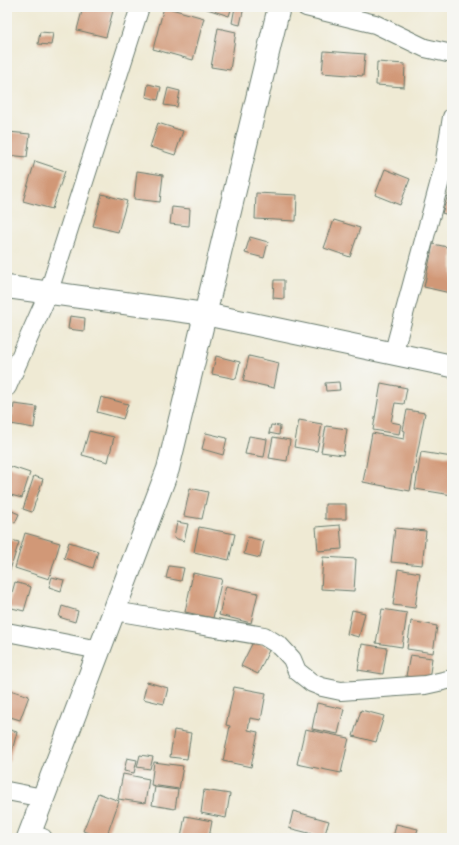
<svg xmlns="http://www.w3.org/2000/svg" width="459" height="845" viewBox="0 0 459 845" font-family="'Indie Flower',sans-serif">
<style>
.building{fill:#d19877}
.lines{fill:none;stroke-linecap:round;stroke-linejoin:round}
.minor-casing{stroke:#687a6c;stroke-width:20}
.tertiary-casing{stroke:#687a6c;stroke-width:24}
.secondary-casing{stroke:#687a6c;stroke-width:24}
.minor{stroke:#fff;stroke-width:18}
.tertiary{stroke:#fff;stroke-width:22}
.secondary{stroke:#fff;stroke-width:22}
</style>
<rect width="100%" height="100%" fill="#f6f6f2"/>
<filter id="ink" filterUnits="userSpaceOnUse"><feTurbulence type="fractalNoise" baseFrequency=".025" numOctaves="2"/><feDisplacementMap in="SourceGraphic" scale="8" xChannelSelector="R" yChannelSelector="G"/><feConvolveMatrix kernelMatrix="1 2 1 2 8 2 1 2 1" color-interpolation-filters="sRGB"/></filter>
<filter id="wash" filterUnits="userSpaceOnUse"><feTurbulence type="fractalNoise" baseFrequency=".012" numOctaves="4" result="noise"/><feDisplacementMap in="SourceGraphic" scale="16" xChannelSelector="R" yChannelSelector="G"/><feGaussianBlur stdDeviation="0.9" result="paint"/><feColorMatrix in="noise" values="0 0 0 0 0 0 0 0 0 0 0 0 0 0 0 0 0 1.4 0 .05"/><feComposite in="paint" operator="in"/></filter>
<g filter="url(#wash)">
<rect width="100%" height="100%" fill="#efead4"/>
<g id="blocks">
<path class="building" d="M83,7H114L106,37L77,30Z
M164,7L204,18L193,60L153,49Z
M201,7H232L229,16Z
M235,7H244L240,25L232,23Z
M218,28L236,32L230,70L211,67Z
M40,32L53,33L51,45L38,44Z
M324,51L365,54L363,76L322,73Z
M377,62L405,64L404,87L376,85Z
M148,84L161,87L158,100L146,97Z
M168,88L180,91L177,107L164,105Z
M158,123L183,131L175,155L150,147Z
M8,132L30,134L27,157L7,155Z
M35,161L65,171L52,209L23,201Z
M385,169L410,179L400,205L375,195Z
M137,171L163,175L160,202L134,199Z
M452,183V216L442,213Z
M256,193L297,195L296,221L255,219Z
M102,194L127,201L118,232L93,226Z
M172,207L190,209L189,226L170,224Z
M334,220L360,228L350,257L324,248Z
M250,237L268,242L264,258L245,253Z
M433,244L452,248V282L450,293L424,287Z
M274,280H284V299L273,298Z
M70,316L85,318L84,331L68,329Z
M216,356L240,362L236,379L212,374Z
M249,356L279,363L274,388L243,381Z
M339,382L340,390L326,391L325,383Z
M381,383L407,388L404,404L395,403L391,422L401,424L399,434L373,430Z
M101,397L128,404L123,419L97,412Z
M14,404L37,407L34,428L11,424Z
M407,410L425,413L410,491L363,482L372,433L404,439L405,431L403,430Z
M299,420L322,424L317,451L294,447Z
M271,425L280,426L279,435L269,433Z
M326,426L347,429L343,455L321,452Z
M89,431L114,437L108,462L82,455Z
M206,433L227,438L223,455L202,449Z
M249,436L267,439L264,457L245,454Z
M273,437L290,440L287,461L269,458Z
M421,452L452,457V495L415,489Z
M9,466L30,473L22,498L7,494V473Z
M34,476L43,479L32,512L23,509Z
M190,488L208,492L202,519L184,516Z
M325,504H346V519H325Z
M7,509L19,514L15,523L7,520Z
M177,522L188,524L184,541L174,538Z
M340,525L342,549L318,551L316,527Z
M199,527L235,534L229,560L194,552Z
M395,528L426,531L422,565L391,562Z
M25,533L60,543L49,579L15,568Z
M248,537L264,541L260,558L244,554Z
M7,539L19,542L10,570L7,569Z
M69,542L98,551L93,568L64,558Z
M323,557L356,559L354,591L321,589Z
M169,566L184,568L181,581L166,578Z
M398,569L420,573L415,608L393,605Z
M193,573L222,579L213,618L185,612Z
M52,577L64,580L61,591L49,587Z
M15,582L31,587L24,611L8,607Z
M226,586L258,593L251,623L219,615Z
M62,606L78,611L75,622L59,617Z
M382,609L407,613L402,647L376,643Z
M352,610L365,613L359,637L347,634Z
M411,621L437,626L433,653L407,649Z
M254,640L270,648L258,674L241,666Z
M362,644L387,648L383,674L358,670Z
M410,655L432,658L429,680L406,676Z
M147,682L168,688L164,704L143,699Z
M234,687L266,693L261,720L250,718L248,730L258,732L251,767L223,761L230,726L226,725Z
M7,689L29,696L20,720L7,716Z
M317,703L344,709L338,734L312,729Z
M361,710L384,716L376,742L353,736Z
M7,729L17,732L9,762L7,761Z
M305,729L349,738L341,773L297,764Z
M174,730L191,733L187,759L170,757Z
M140,755L153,757L150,769L137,767Z
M127,758L137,760L134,773L124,771Z
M154,762L183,766L179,789L151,785Z
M123,774L149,779L145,803L118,799Z
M155,787L178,790L175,809L152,805Z
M204,790L230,794L226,818L201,813Z
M98,793L119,801L106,838H102L83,831Z
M293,811L329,821L324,837L289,828Z
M185,816L212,821L209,838H181Z
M396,824L418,829L415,838H393Z"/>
</g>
</g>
<g filter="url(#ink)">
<use href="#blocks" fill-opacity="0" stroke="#687a6c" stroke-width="1"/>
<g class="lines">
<defs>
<path id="minor" d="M306,7L375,24L425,48L452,54
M393,355L444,166L452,117
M7,387L48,294L140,7
M114,611L264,636L280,646L292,659L297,671L312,683L322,687L341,691L425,685L452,679
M7,632L99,650
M7,791L43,798
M29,834L43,838"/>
<path id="tertiary" d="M7,287L205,314L452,366"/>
<path id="secondary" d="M28,838L168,469L279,7"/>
</defs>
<use href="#minor" class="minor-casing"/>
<use href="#tertiary" class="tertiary-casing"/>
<use href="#secondary" class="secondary-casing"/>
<use href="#minor" class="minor"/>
<use href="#tertiary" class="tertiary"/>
<use href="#secondary" class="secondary"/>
</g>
</g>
<rect width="459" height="845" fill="none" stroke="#f6f6f2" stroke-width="24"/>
</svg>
